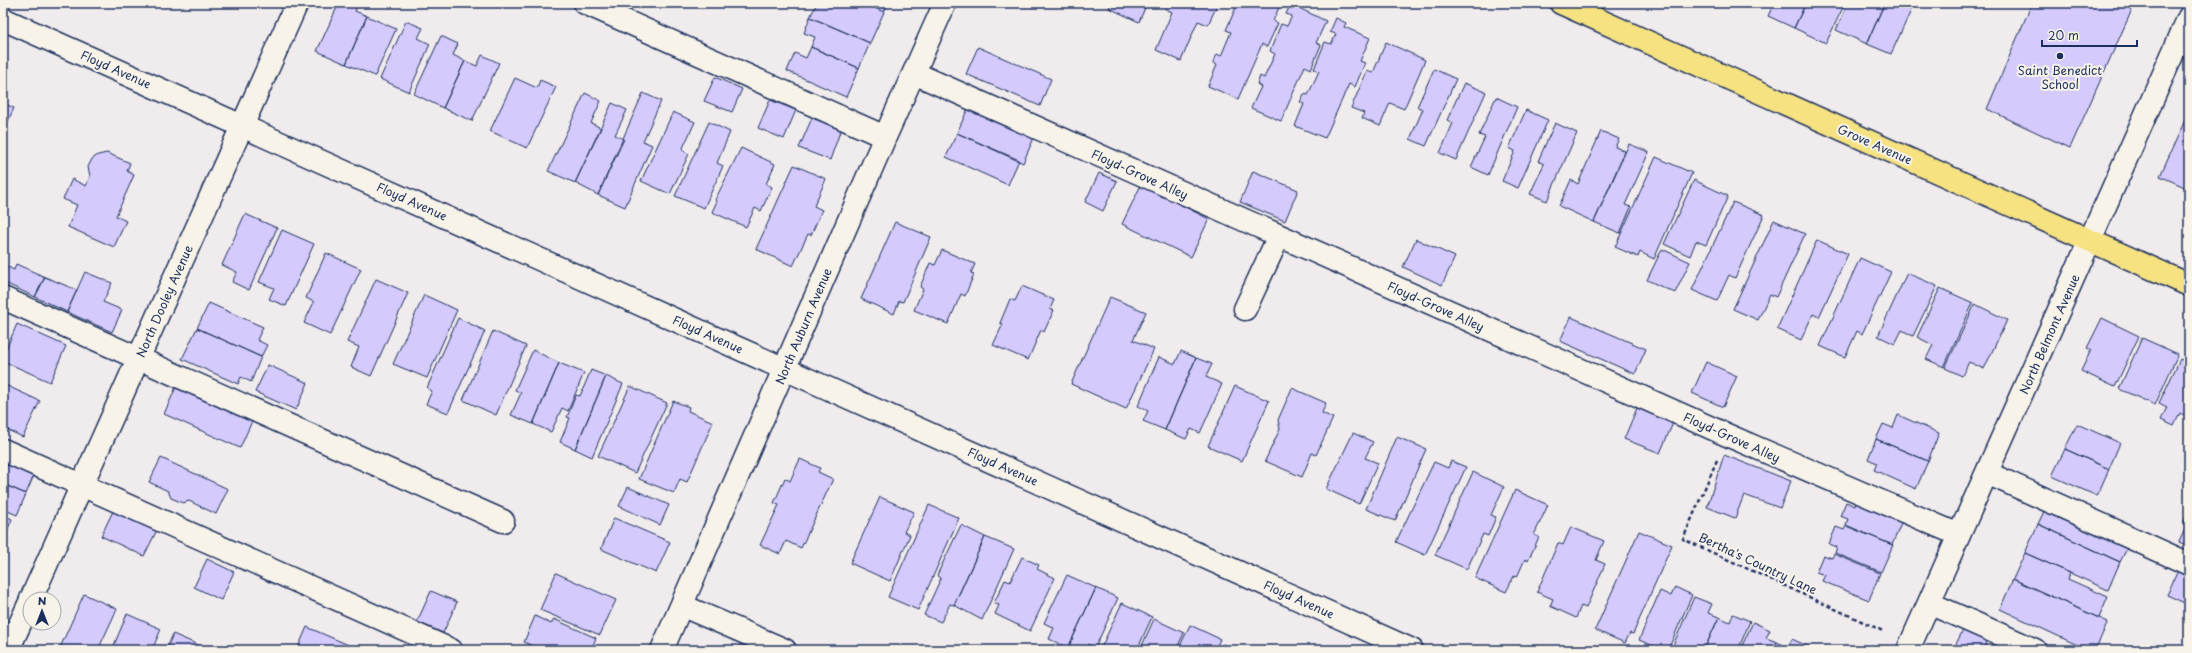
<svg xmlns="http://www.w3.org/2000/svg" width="2192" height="653" viewBox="0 0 2192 653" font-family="'Playpen Sans',sans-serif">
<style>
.building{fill:#d4cafc;stroke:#1b2f5e}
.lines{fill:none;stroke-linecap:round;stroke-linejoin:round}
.minor-casing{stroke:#1b2f5e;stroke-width:25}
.major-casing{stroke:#1b2f5e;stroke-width:25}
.path{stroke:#1b2f5e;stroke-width:2.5;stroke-dasharray:4 3;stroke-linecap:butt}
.minor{stroke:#f7f3e8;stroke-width:22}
.major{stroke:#f6e281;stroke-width:22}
.poi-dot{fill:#1b2f5e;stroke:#f7f3e8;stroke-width:1.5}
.labels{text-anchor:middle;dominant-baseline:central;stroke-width:4;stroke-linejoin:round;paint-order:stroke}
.street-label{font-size:12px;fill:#1b2f5e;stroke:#f7f3e8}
.poi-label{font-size:12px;fill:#1b2f5e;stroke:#f7f3e8}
</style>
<rect width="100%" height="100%" fill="#f0ebec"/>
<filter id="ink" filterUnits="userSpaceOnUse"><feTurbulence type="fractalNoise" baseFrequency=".025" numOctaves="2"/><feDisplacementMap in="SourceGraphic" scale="8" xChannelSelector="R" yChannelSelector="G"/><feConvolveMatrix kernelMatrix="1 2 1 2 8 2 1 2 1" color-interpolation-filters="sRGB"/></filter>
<g filter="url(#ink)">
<path class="building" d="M339,3H359L355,11L367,16L346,64L317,51Z
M817,3H864L884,12L870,43L810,17Z
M864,3H888L884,12Z
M1111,3H1147L1139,22L1109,8Z
M1167,3H1218L1208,25L1198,21L1181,61L1156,50L1172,12L1165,9Z
M1238,3L1244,5L1245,3H1281L1273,21L1278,23L1267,47L1262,44L1238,99L1208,86L1217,65L1213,63L1217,54L1221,56L1231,32L1226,30Z
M1291,3L1302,5L1301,9L1326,21L1316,43L1321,45L1311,69L1305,66L1281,121L1251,108L1261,87L1257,84L1260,76L1264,78L1275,54L1270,51L1281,24L1287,26L1292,16L1286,14Z
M1774,3H1806L1794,28L1768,16Z
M1806,3H1845L1826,43L1794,28Z
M1848,3L1884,4L1867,44L1836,30Z
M1895,3L1914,4L1891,54L1867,44L1884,4L1893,7Z
M2032,3H2135L2070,148L1987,109Z
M367,16L396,29L375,76L346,64Z
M810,17L870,43L859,68L811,47L815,37L804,33Z
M1336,18L1346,23L1344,27L1370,38L1360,61L1365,63L1355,87L1349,84L1325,138L1295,126L1304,104L1300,102L1304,94L1308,95L1319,71L1314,69L1325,42L1331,44L1336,34L1330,32Z
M406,21L423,28L418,38L430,44L409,92L380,79Z
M441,36L458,44L453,55L465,61L443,108L414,94Z
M1386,42L1425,60L1404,109L1390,103L1380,126L1362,118L1364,113L1351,108L1367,71L1373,73Z
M811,47L859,68L846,97L787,71L795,53L806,58Z
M978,47L1051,79L1040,106L966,74Z
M482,55L499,63L472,121L443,108L465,61L477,66Z
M1434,69L1456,79L1426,146L1410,139L1423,109L1417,107Z
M715,77L742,89L732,112L704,101Z
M515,78L537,88L540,80L556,87L527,148L490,131Z
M1464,83L1486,92L1456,160L1440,153L1453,123L1447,120Z
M585,93L601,101L591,123L601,128L575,183L548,171Z
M643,93L661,101L643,141L652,145L625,207L598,195Z
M1496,97L1517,107L1488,175L1471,167L1485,137L1479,135Z
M770,100L796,110L784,139L758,128Z
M3,103L14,108L3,132Z
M612,103L627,110L615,135L624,139L598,195L575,183Z
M969,106L1035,135L1023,163L957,133Z
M1526,110L1548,120L1518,188L1502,181L1515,151L1509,148Z
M2189,111V189L2160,176Z
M673,112L695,122L682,150L689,154L670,194L641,181Z
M812,118L841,129L830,160L799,148Z
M709,122L730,132L717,163L723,166L704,208L675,196Z
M1555,123L1577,133L1547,201L1530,194L1544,164L1538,161Z
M1601,131L1619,139L1615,147L1625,151L1594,222L1559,206L1571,180L1578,184Z
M957,133L1019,160L1008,185L946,157Z
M1629,144L1649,152L1625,205L1631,207L1620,233L1594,222Z
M741,148L775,164L766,184L772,187L761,211L755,208L746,227L712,212L717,201L715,200Z
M107,153L130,163L127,171L134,175L116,216L126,221L114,247L68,227L77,205L63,199L72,179L86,186L90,176L88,167L92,159L98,155Z
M1656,157L1692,173L1654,259L1640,252L1638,257L1615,247Z
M794,165L826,179L814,206L822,210L811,235L808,234L793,266L756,249Z
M1253,171L1298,190L1285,221L1240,202Z
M1099,173L1117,181L1103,211L1085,202Z
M1694,180L1728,196L1706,245L1696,241L1690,256L1664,244Z
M1141,185L1209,219L1191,257L1122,224Z
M1733,202L1764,215L1735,278L1729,275L1717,301L1692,290Z
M245,214L277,228L249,290L232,282L237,272L222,265Z
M1774,220L1805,234L1776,297L1770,294L1758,320L1733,309Z
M895,222L931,237L903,302L899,301L894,314L861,299Z
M282,230L314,244L286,306L269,299L274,288L259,282Z
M1416,239L1455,257L1442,285L1403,267Z
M1817,240L1848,254L1819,317L1813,314L1801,340L1777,329Z
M1662,249L1690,262L1675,293L1647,280Z
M942,250L975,264L971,273L974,274L965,296L961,294L948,324L914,310L923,289L920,287L930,263L935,265Z
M326,253L361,269L330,335L304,323L314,302L306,298Z
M1860,258L1891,272L1862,334L1857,331L1845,357L1820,346Z
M16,264L45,277L35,297L3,282V272L6,266L14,270Z
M85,272L112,283L103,302L122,310L112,332L67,312Z
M1907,273L1937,286L1913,336L1902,330L1895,344L1878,336Z
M45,277L77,290L67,312L35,297Z
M376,279L408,293L371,376L351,367L359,347L347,342Z
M1022,286L1054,300L1050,309L1054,310L1044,332L1041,330L1028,360L993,345L1003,324L1000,323L1010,299L1015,301Z
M1940,288L1973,303L1944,367L1926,359L1933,345L1917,337Z
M424,295L457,310L427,378L393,364Z
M1110,297L1146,312L1133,340L1154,349L1126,409L1071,384Z
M209,303L263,327L257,340L267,345L261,357L197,328Z
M1975,304L2007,320L1984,369L1969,362L1962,376L1945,368Z
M1571,317L1646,349L1635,374L1560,341Z
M458,318L485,331L448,413L426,404L432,391L427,388Z
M2102,318L2139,336L2115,387L2081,371L2091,350L2087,348Z
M17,324L66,346L50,382L3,361V356Z
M197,328L261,357L251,382L241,377L238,384L182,359Z
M493,331L526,346L496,415L463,400Z
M2142,338L2178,354L2155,405L2119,389Z
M533,350L559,363L533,424L511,415L521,393L515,390Z
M1181,351L1196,358L1165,430L1143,421L1148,411L1138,406L1159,357L1175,364Z
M1196,358L1212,364L1206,377L1222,384L1200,433L1191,429L1186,439L1165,430Z
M2180,359L2189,363V410L2186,416L2180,413L2174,426L2161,420L2167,407L2159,403Z
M1706,362L1737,376L1723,407L1692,393Z
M559,363L584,373L568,411L562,408L551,432L533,424Z
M268,365L308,383L296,410L255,392Z
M591,370L606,376L575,449L560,442L570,418L567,417L576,395L580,396Z
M606,376L623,384L592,457L575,449Z
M3,384L40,401L23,437L3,428Z
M177,385L253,419L240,448L164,414Z
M630,386L667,403L635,473L598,456Z
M1235,386L1269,401L1242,461L1208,446Z
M1292,388L1326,403L1322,413L1333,418L1316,455L1312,453L1302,477L1265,461L1280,429L1278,420Z
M673,401L689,407L688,411L713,422L687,482L680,479L674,493L639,479Z
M1637,408L1673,423L1660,453L1624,439Z
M1898,415L1939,433L1928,461L1876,439L1883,424L1893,428Z
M2077,424L2120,443L2109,469L2065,449Z
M1353,433L1373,442L1365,458L1378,463L1359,504L1326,489Z
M1397,437L1426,449L1395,521L1366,509Z
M1876,439L1928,461L1916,489L1874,470L1877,463L1868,459Z
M2065,449L2109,469L2097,496L2052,476Z
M1724,455L1791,481L1780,508L1744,495L1735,518L1707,507Z
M161,458L228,489L216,514L189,501L183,503L171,498L168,491L149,482Z
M800,459L820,468L818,472L833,479L801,548L786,541L780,554L760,545L779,505L774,503L785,478L790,481Z
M1451,461L1466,467L1425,555L1396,542L1434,462L1448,468Z
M3,462L34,475L26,494L3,484Z
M1473,472L1504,487L1491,515L1496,517L1488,536L1483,534L1467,569L1435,555Z
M3,484L26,494L17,515L3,509Z
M628,487L669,505L660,525L619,506Z
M1515,490L1548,505L1534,535L1539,537L1528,561L1525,559L1517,577L1514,576L1506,592L1475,578Z
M880,497L914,512L904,532L910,535L890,581L850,563Z
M1858,498L1904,517L1892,545L1846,525L1848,519L1840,516L1846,502L1855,506Z
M929,505L959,518L918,610L888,597Z
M2047,505L2130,543L2120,562L2038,524Z
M114,509L157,530L144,556L101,536Z
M2189,510V546L2179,542L2187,525L2183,524Z
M3,515L12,519L4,538H3Z
M614,518L670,542L656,573L601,549Z
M2038,524L2120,562L2108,590L2025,553Z
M961,525L985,537L954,605L950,604L941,622L924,615L941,578L937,575Z
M1846,526L1893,545L1881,572L1835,553L1837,547L1829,544L1836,527L1844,530Z
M1571,527L1604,541L1596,560L1605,564L1586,608L1581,606L1576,618L1550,606L1553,599L1537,592L1558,543L1563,545Z
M1639,531L1672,545L1633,634L1630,633L1625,643L1595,630Z
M985,537L1014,549L982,620L954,605Z
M2025,553L2070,573L2068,579L2108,597L2099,618L2013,579Z
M1834,554L1880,573L1869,600L1822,581L1825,575L1816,572L1823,555L1832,558Z
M1022,557L1039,565L1037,569L1055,578L1030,631L995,614L999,605L994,603L1005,580L1010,582Z
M207,559L234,572L221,600L194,587Z
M2179,568L2189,573V605L2167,595Z
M556,573L616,600L600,635L540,610Z
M1067,575L1096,588L1068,648L1049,639L1054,628L1044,623Z
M2013,579L2108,622L2095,650H2088L2000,609Z
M1675,587L1692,595L1668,650H1663L1639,640L1660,591L1671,596Z
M1096,588L1118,598L1095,648L1088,644L1085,650H1072L1068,648Z
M431,591L457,602L443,633L417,622Z
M84,594L117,609L98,650H59Z
M1694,597L1712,604L1708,613L1719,617L1704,650H1671Z
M1122,603L1152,617L1137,650H1100Z
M127,614L161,629L152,650H112Z
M1733,614L1750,621L1738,650H1704L1719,617L1730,622Z
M535,616L551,624L554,619L596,638L591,650H541L524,642Z
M1154,619L1184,633L1176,650H1140Z
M1753,622L1770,630L1766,638L1777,642L1774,650H1740Z
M1190,625L1220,639L1215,650H1178Z
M307,627L360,650H297Z
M1964,628L1988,639L1983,650H1953Z
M173,634L203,647L202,650H166Z
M745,635L776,650H738Z
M1792,639L1809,647L1807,650H1774L1777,642L1788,647Z
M1223,644L1236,650H1220Z"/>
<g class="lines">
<defs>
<path id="minor" d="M585,3L885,137
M3,19L1412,650
M914,73L1727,435L1959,535
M3,298L503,521
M1245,309L1279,236
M3,450L451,650
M1987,473L2189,564
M31,599L297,3
M1929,603L2035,650
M683,606L785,650
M8,650L30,602
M662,650L885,137L945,3
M1908,650L2189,17"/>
<path id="major" d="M1561,3L2189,285"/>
</defs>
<use href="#minor" class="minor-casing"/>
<use href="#major" class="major-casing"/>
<path class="path" d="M1717,460L1683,539L1883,631"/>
<use href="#minor" class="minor"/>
<use href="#major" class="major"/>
</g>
</g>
<circle class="poi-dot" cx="2060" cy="56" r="4"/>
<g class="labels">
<g class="street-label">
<text transform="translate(116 69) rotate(24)">Floyd Avenue</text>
<text transform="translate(1875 144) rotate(24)">Grove Avenue</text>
<text transform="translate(1140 174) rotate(24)">Floyd-Grove Alley</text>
<text transform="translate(412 201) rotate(24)">Floyd Avenue</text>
<text transform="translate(164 301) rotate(-66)">North Dooley Avenue</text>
<text transform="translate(1436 306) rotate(24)">Floyd-Grove Alley</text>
<text transform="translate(803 326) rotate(-67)">North Auburn Avenue</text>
<text transform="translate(708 334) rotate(24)">Floyd Avenue</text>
<text transform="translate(2049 334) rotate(-66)">North Belmont Avenue</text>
<text transform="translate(1732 437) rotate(24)">Floyd-Grove Alley</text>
<text transform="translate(1003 466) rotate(24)">Floyd Avenue</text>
<text transform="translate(1758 563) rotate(25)">Bertha's Country Lane</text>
<text transform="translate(1299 599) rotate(24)">Floyd Avenue</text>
</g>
<g class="poi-label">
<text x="2060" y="70">Saint Benedict<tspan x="2060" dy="14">School</tspan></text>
</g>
</g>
<rect width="2192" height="653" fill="none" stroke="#f7f3e8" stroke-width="16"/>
<rect x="8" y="8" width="2176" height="637" fill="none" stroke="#1b2f5e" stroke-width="1.5" filter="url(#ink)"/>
<g transform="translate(42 611)"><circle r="19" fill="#f7f3e8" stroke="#9fa5b1"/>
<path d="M0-3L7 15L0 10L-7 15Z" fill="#1b2f5e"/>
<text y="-6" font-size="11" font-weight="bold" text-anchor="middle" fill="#1b2f5e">N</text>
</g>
<path d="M2042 40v6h95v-6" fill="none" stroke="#1b2f5e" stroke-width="2"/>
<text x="2048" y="40" font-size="12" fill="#1b2f5e" stroke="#f7f3e8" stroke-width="3" paint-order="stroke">20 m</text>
</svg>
